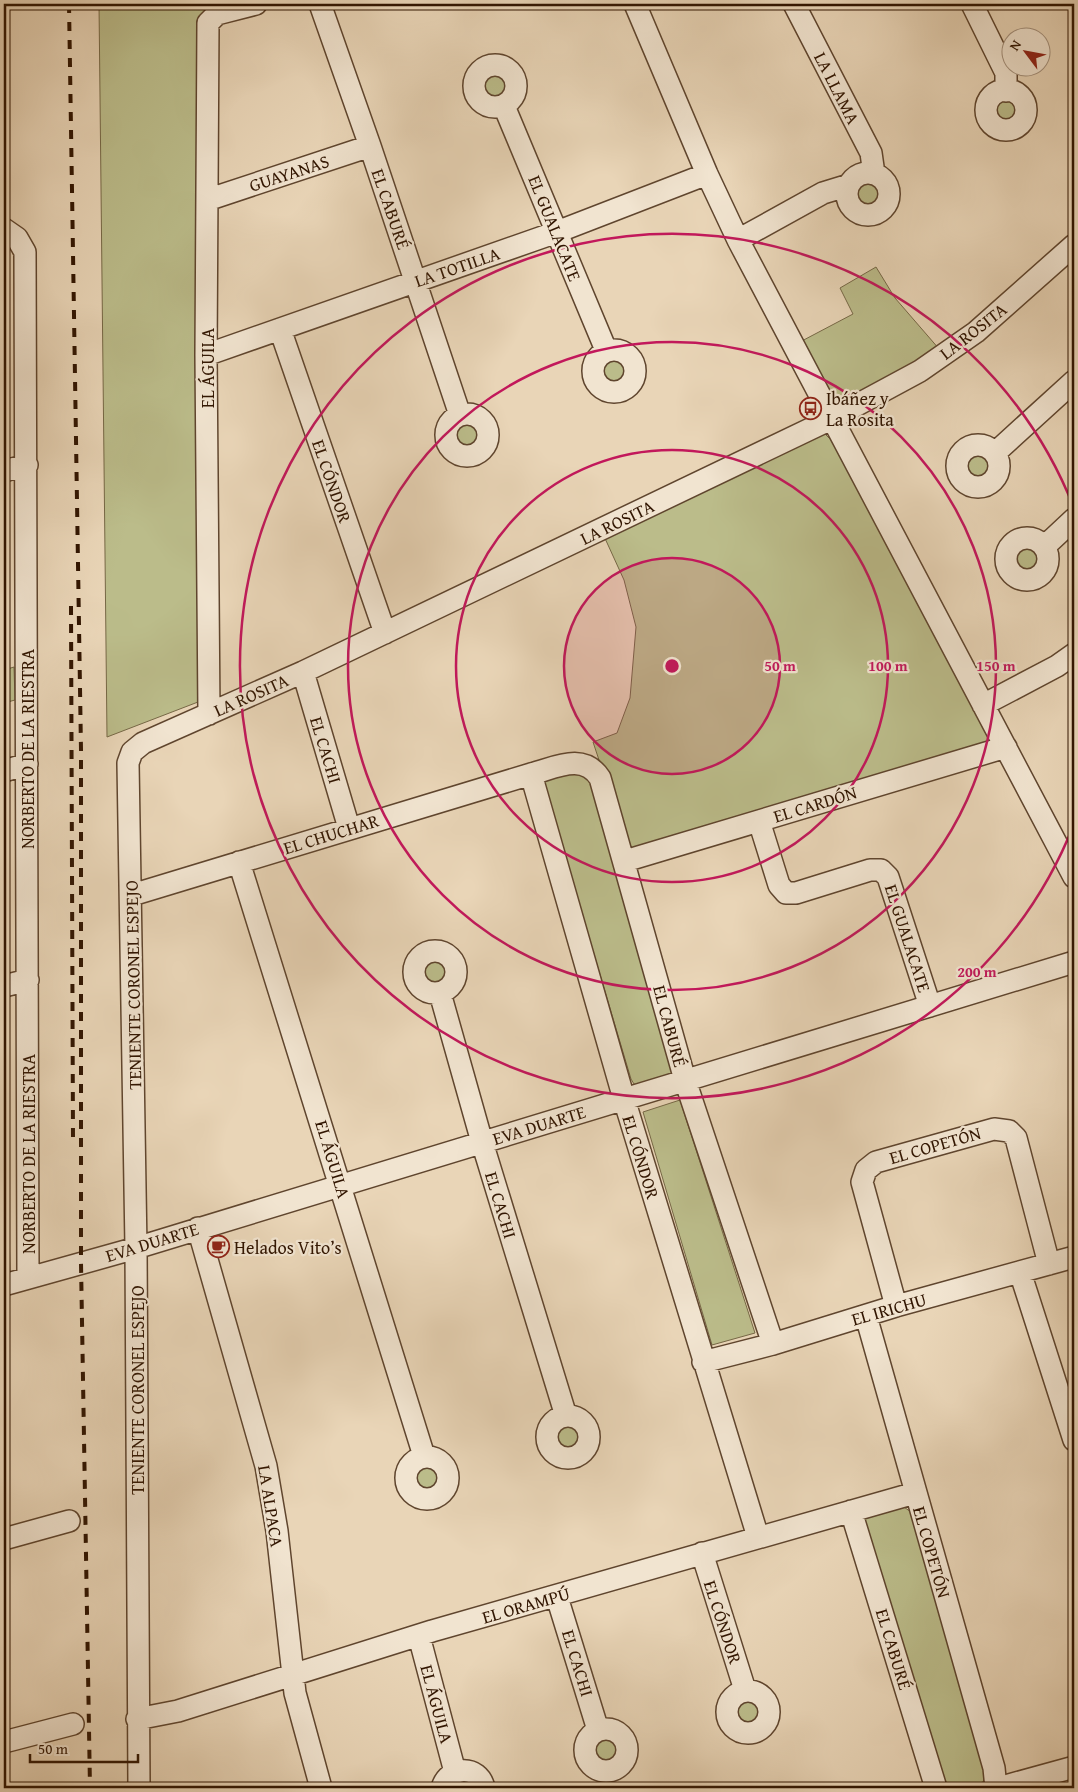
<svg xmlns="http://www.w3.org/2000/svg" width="1078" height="1792" viewBox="0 0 1078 1792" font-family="'Gentium Book Plus',serif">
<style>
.green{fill:#bbbc8a;stroke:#766846}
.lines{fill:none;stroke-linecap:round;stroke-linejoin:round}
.minor-casing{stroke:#5f452e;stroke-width:24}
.minor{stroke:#f1e4d0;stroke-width:21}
.rail{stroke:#311501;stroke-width:4;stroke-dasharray:9 9;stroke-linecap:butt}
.ring{fill:none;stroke:#c2185b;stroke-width:2.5}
.labels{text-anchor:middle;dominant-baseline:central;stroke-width:4.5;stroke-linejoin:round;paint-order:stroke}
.street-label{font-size:18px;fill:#311501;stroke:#f1e4d0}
.poi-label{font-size:18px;fill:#311501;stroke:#f1e4d0;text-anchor:start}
.centre{fill:#c2185b;stroke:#f1e4d0;stroke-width:2.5}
.ring-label{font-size:15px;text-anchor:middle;font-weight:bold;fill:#c2185b;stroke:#f1e4d0;stroke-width:4.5;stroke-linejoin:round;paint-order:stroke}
</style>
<rect width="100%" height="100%" fill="#e9d5b7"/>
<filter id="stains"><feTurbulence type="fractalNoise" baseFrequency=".004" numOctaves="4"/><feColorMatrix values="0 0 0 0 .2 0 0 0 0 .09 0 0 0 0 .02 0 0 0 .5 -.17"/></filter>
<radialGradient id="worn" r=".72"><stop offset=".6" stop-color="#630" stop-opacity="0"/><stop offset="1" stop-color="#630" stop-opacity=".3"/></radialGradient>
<path class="green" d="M99,4H231L202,16L197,25L198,702L107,737Z
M483 86a12 12 0 1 1 24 0a12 12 0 1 1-24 0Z
M994 110a12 12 0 1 1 24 0a12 12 0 1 1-24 0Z
M857 195a12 12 0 1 1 24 0a12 12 0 1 1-24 0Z
M876,267L895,298L940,350L836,407L798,343L853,314L840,288Z
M601 370a12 12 0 1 1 24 0a12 12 0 1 1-24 0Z
M456 434a12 12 0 1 1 24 0a12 12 0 1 1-24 0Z
M824,433L831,440L987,728L990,742L636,848L628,847L593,742L617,733L630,698L636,627L624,580L603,534Z
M966 466a12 12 0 1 1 24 0a12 12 0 1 1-24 0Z
M1016 559a12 12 0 1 1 24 0a12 12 0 1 1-24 0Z
M14,667L15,700L4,703V670Z
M587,771L677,1068C669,1078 647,1088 634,1084L631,1079L545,790V783L549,778Z
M423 972a12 12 0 1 1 24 0a12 12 0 1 1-24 0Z
M680,1100L755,1333L712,1345L643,1112Z
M8,1168L10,1275L4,1276V1169Z
M555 1438a12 12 0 1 1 24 0a12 12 0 1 1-24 0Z
M414 1477a12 12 0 1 1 24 0a12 12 0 1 1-24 0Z
M901,1505L911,1512L986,1774L983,1782C971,1785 954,1792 942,1786L862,1516Z
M737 1710a12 12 0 1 1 24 0a12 12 0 1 1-24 0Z
M594 1749a12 12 0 1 1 24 0a12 12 0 1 1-24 0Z"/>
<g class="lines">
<defs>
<path id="minor" d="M320,4L370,146L460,415
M635,4L707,174L738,240L1074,877
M794,4L871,153L874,174
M972,4L1006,73V91
M474 86a21 21 0 1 1 42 0a21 21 0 1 1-42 0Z
M986 110a20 20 0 1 1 40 0a20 20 0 1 1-40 0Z
M504,106L606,350
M847 194a21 21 0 1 1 42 0a21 21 0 1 1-42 0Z
M207,200L370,146
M4,229L17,238L25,252L28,1278
M738,240L823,193L849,185
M280,329L385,633
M593 371a21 21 0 1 1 42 0a21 21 0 1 1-42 0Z
M206,355L557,232L707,174
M446 435a21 21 0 1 1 42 0a21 21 0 1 1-42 0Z
M957 466a21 21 0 1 1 42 0a21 21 0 1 1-42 0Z
M995,453L1074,381
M4,471L27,465
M1006 559a21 21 0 1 1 42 0a21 21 0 1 1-42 0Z
M1044,547L1074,519
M303,672L349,828
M983,705L1057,666L1074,654
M209,714L206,355L208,23L217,14L256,4
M4,771L27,764
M531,774L624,1099L758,1537
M759,821L779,885L786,893H796L870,870H881L888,877L930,1006
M625,861L1006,747
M239,862L424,1456
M132,895L531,774C555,768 583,752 600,778L685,1080L773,1344
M414 972a21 21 0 1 1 42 0a21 21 0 1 1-42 0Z
M4,986L28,980
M440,993L482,1142L566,1416
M198,1228L266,1466L277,1531L295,1693L321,1788
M1020,1272L1074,1440
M4,1285L136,1248L1074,962
M896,1306L862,1182L866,1170L876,1162L994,1129L1009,1131L1016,1138L1049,1264
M866,1316L994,1768L996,1788
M703,1362L773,1344L896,1306L1074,1257
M547 1437a21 21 0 1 1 42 0a21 21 0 1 1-42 0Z
M406 1478a21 21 0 1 1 42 0a21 21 0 1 1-42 0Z
M851,1511L936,1788
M4,1539L69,1521
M702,1553L745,1690
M557,1597L598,1730
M419,1636L455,1772
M727 1712a21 21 0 1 1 42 0a21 21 0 1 1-42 0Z
M137,1719L178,1711L432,1631L915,1493
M585 1750a21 21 0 1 1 42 0a21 21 0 1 1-42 0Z
M4,1742L73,1724
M139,1788L136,1248L128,763L132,752L143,743L303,672L831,419L920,371L976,332L1074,245
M442,1788C448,1766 479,1764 484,1788
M998,1788L1074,1767"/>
</defs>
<use href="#minor" class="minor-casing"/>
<use href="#minor" class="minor"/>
<path class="rail" d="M69,4L81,750V1263L90,1788
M71,606L73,1141"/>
</g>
<circle cx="672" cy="666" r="108" fill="#c2185b" fill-opacity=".12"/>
<g class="ring">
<circle cx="672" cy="666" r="108"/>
<circle cx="672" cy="666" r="216"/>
<circle cx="672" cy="666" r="324"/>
<path d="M1074 824A432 432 0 1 1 1074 508"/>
</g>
<defs>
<symbol id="bus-ring" viewBox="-11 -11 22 22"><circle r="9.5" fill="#f1e4d0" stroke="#8f2418" stroke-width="1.5"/><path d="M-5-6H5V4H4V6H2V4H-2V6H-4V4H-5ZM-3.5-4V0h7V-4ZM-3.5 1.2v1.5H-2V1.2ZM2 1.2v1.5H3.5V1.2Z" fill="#8f2418"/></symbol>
<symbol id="cafe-ring" viewBox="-11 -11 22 22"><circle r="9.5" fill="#f1e4d0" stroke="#8f2418" stroke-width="1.5"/><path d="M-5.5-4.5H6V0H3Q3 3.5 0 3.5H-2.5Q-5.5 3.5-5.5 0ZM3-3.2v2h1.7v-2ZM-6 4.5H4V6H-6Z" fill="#8f2418"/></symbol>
</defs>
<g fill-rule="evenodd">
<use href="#bus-ring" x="798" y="396" width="25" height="25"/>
<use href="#cafe-ring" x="206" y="1234" width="25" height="25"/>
</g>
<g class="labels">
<g class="street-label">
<text transform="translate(837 88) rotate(63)">LA LLAMA</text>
<text transform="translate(289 173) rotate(-18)">GUAYANAS</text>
<text transform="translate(391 209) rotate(71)">EL CABURÉ</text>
<text transform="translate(555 228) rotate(68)">EL GUALACATE</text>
<text transform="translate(457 267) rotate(-19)">LA TOTILLA</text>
<text transform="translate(973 331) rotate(-38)">LA ROSITA</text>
<text transform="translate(207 368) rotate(-90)">EL ÁGUILA</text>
<text transform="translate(332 481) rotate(71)">EL CÓNDOR</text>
<text transform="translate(617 522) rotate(-26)">LA ROSITA</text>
<text transform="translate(251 695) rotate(-24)">LA ROSITA</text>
<text transform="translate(27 749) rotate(-90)">NORBERTO DE LA RIESTRA</text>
<text transform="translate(326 750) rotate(73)">EL CACHI</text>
<text transform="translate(815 804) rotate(-17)">EL CARDÓN</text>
<text transform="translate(331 834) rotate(-17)">EL CHUCHAR</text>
<text transform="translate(908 938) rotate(72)">EL GUALACATE</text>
<text transform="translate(133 985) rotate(-91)">TENIENTE CORONEL ESPEJO</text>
<text transform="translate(670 1026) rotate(75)">EL CABURÉ</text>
<text transform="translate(539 1125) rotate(-17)">EVA DUARTE</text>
<text transform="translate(935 1145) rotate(-16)">EL COPETÓN</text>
<text transform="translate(28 1154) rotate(-90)">NORBERTO DE LA RIESTRA</text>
<text transform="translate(641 1157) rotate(73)">EL CÓNDOR</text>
<text transform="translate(333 1159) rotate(73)">EL ÁGUILA</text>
<text transform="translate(501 1205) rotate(73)">EL CACHI</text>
<text transform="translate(152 1242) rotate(-17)">EVA DUARTE</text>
<text transform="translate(889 1309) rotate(-16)">EL IRICHU</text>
<text transform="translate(137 1390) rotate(-90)">TENIENTE CORONEL ESPEJO</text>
<text transform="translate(271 1506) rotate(81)">LA ALPACA</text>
<text transform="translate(932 1552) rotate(74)">EL COPETÓN</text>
<text transform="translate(526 1605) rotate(-16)">EL ORAMPÚ</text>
<text transform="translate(723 1622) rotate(72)">EL CÓNDOR</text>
<text transform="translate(894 1649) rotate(73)">EL CABURÉ</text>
<text transform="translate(578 1663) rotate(73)">EL CACHI</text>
<text transform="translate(437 1704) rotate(75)">EL ÁGUILA</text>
</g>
<g class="poi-label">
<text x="826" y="398">Ibáñez y<tspan x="826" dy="21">La Rosita</tspan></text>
<text x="234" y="1247">Helados Vito’s</text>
</g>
</g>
<circle cx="672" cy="666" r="8" class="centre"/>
<g class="ring-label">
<text x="780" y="671">50 m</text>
<text x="888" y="671">100 m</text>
<text x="996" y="671">150 m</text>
<text x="977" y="977">200 m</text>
</g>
<rect width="1078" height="1792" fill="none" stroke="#e9d5b7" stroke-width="20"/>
<rect x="5" y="5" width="1068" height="1782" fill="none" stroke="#311501" stroke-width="2.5"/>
<rect x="10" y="10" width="1058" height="1772" fill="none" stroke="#311501"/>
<g transform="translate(1026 52) rotate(302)"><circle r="24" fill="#f1e4d0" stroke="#a4917d"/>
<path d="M0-4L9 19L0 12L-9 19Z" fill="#8f2418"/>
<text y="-8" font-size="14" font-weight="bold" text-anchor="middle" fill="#311501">N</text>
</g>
<path d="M30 1754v8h108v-8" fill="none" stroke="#311501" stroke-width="2.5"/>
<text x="38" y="1754" font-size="15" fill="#311501" stroke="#f1e4d0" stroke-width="4" paint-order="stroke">50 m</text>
<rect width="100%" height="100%" filter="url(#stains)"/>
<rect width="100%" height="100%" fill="url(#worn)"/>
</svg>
